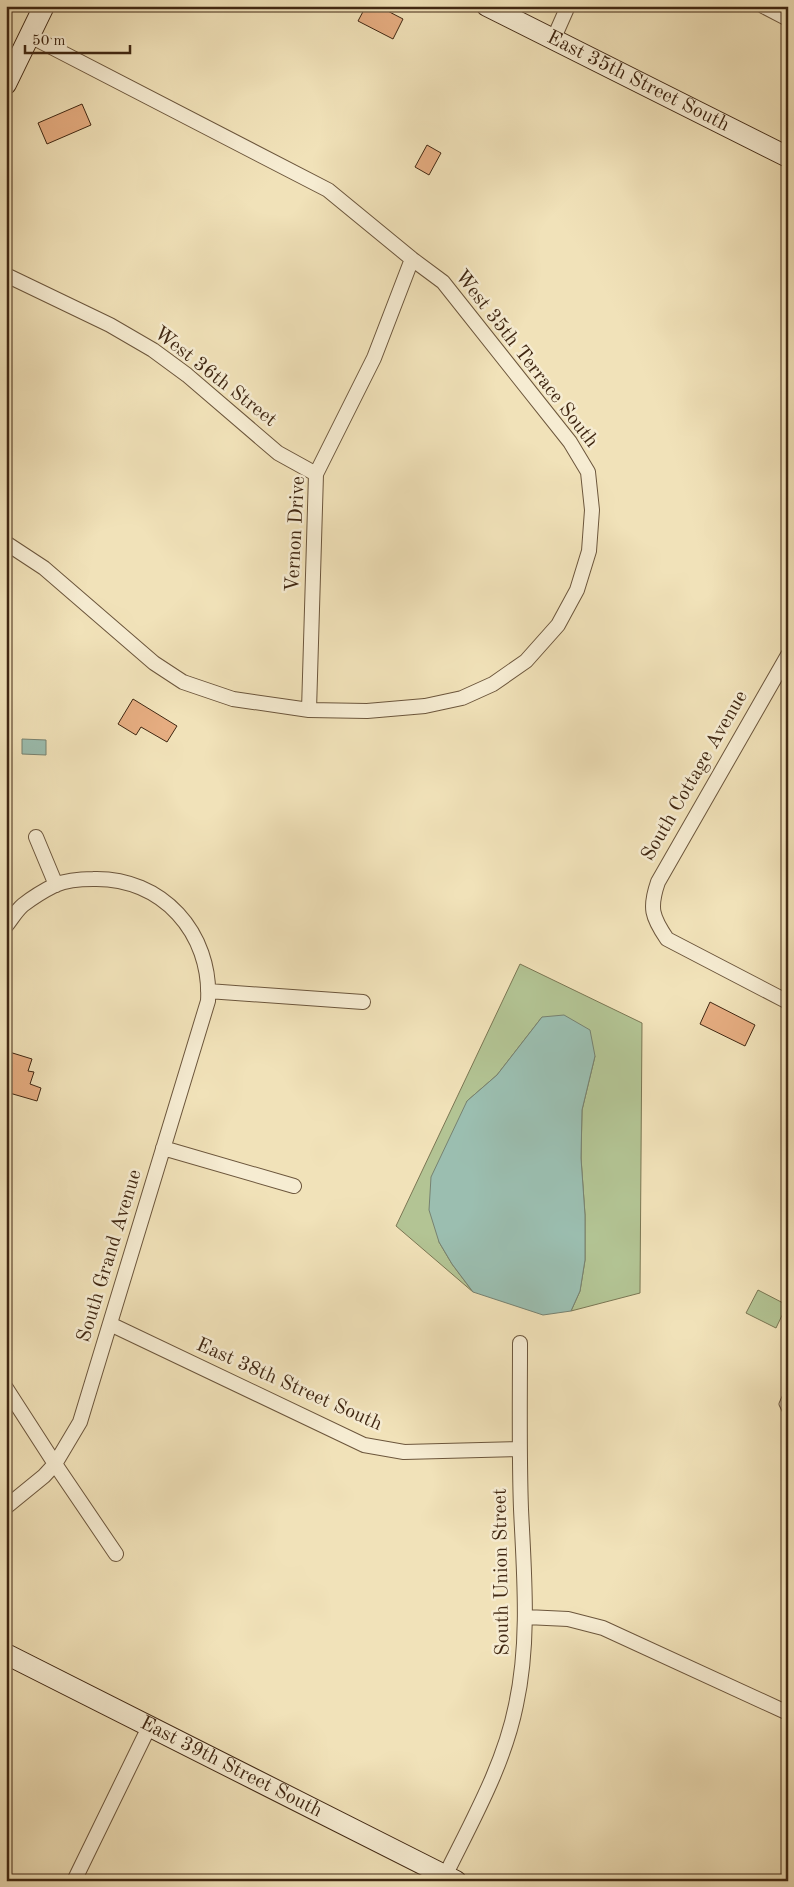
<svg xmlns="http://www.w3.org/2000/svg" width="794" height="1887" viewBox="0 0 794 1887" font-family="'Old Standard TT',serif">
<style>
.green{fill:#b3c494;stroke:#7a7653}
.water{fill:#9bbeb0;stroke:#778271}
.building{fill:#e6ad81;stroke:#402712}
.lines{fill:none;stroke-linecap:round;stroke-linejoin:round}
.lane-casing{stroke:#6c563c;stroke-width:9}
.street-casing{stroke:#6c563c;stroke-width:16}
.secondary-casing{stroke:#402712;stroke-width:22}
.lane{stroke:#f6ecd2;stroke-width:7}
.street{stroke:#f6ecd2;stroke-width:14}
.secondary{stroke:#f6ecd2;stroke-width:20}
.labels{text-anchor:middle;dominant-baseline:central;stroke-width:5;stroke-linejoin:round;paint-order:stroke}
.street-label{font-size:20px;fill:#402712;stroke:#f6ecd2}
</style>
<rect width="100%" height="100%" fill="#f1e2b9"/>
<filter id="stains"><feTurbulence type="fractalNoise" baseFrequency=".004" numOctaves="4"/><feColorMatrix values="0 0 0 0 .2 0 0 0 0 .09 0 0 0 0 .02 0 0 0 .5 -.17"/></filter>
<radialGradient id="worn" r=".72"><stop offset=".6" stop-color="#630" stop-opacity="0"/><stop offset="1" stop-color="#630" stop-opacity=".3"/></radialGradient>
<path class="green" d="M520,964L642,1023L640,1293L571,1311L580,1291L585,1260V1215L581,1158L582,1110L595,1056L542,1017L497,1075L467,1101L439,1242L452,1264L473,1292L396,1226Z
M758,1290L787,1305L776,1328L746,1313Z"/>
<path class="water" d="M22,739L46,740V755L22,754Z
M564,1015L590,1030L595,1056L582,1110L581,1158L585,1215V1260L580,1291L571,1311L543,1315L473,1292L452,1264L439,1242L429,1210L431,1177L467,1101L497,1075L542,1017Z"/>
<path class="building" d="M366,6H378L403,19L393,39L358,21Z
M82,104L91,125L47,144L38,123Z
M427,145L441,153L429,175L415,167Z
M133,699L177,726L167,742L141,727L136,735L118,724Z
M710,1002L755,1025L745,1046L700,1024Z
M6,1051L32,1059L28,1071L34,1072L30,1084L41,1088L37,1101L6,1092Z"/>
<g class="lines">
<defs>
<path id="lane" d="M788,1393L783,1404L788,1414"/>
<path id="street" d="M763,6L788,19
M553,40L568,6
M6,275L110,325L153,350L187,375L278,453L316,474
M6,543L44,568L154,663L183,682L233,699L309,710L367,711L425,706L462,698L493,684L526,661L558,625L577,590L589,551L592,510L588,472L570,442L443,282L412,259L328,190L30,36
M788,655L658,882C649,908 652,917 667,939L788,1002
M309,710L316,474L374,358L412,259
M36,837L56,885
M6,926C11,920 16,911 23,905C32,898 45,890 55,885C67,880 80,879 93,879C162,877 212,933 208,1001L80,1422L55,1464L44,1476L6,1507
M208,991L363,1002
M163,1148L294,1186
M110,1324L364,1445L404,1452L519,1449
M6,1388L55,1464L116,1554
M526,1617L568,1619L603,1628L788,1713
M445,1876C472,1821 504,1765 516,1705C530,1641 524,1574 521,1509C519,1454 520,1398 520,1343
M74,1881L149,1727
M787,1881L788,1878"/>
<g id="secondary">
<path id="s1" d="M487,6L788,157"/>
<path d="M6,84L44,6"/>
<path id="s2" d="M6,1654L456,1881"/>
</g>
</defs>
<use href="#lane" class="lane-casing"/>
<use href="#street" class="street-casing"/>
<use href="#secondary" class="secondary-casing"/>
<use href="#lane" class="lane"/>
<use href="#street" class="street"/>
<use href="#secondary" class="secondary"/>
</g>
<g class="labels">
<g class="street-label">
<text stroke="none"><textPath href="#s1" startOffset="169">East 35th Street South</textPath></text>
<text transform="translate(526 359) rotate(52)">West 35th Terrace South</text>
<text transform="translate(215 377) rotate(38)">West 36th Street</text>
<text transform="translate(296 534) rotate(-87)">Vernon Drive</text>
<text transform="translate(695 776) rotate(-60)">South Cottage Avenue</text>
<text transform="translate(110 1256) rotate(-73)">South Grand Avenue</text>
<text transform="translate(289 1385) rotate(24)">East 38th Street South</text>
<text transform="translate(502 1572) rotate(-91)">South Union Street</text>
<text stroke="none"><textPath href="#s2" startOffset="252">East 39th Street South</textPath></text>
</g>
</g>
<rect width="794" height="1887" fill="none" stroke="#f1e2b9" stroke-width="25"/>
<rect x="8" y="8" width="779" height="1872" fill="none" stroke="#402712" stroke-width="2.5"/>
<rect x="12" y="12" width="769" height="1862" fill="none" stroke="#402712"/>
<path d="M25 45v8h105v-8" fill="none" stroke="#402712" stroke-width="2.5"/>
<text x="32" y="45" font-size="15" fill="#402712" stroke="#f6ecd2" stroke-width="4" paint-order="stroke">50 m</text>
<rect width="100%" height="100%" filter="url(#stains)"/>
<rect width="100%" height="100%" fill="url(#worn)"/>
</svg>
